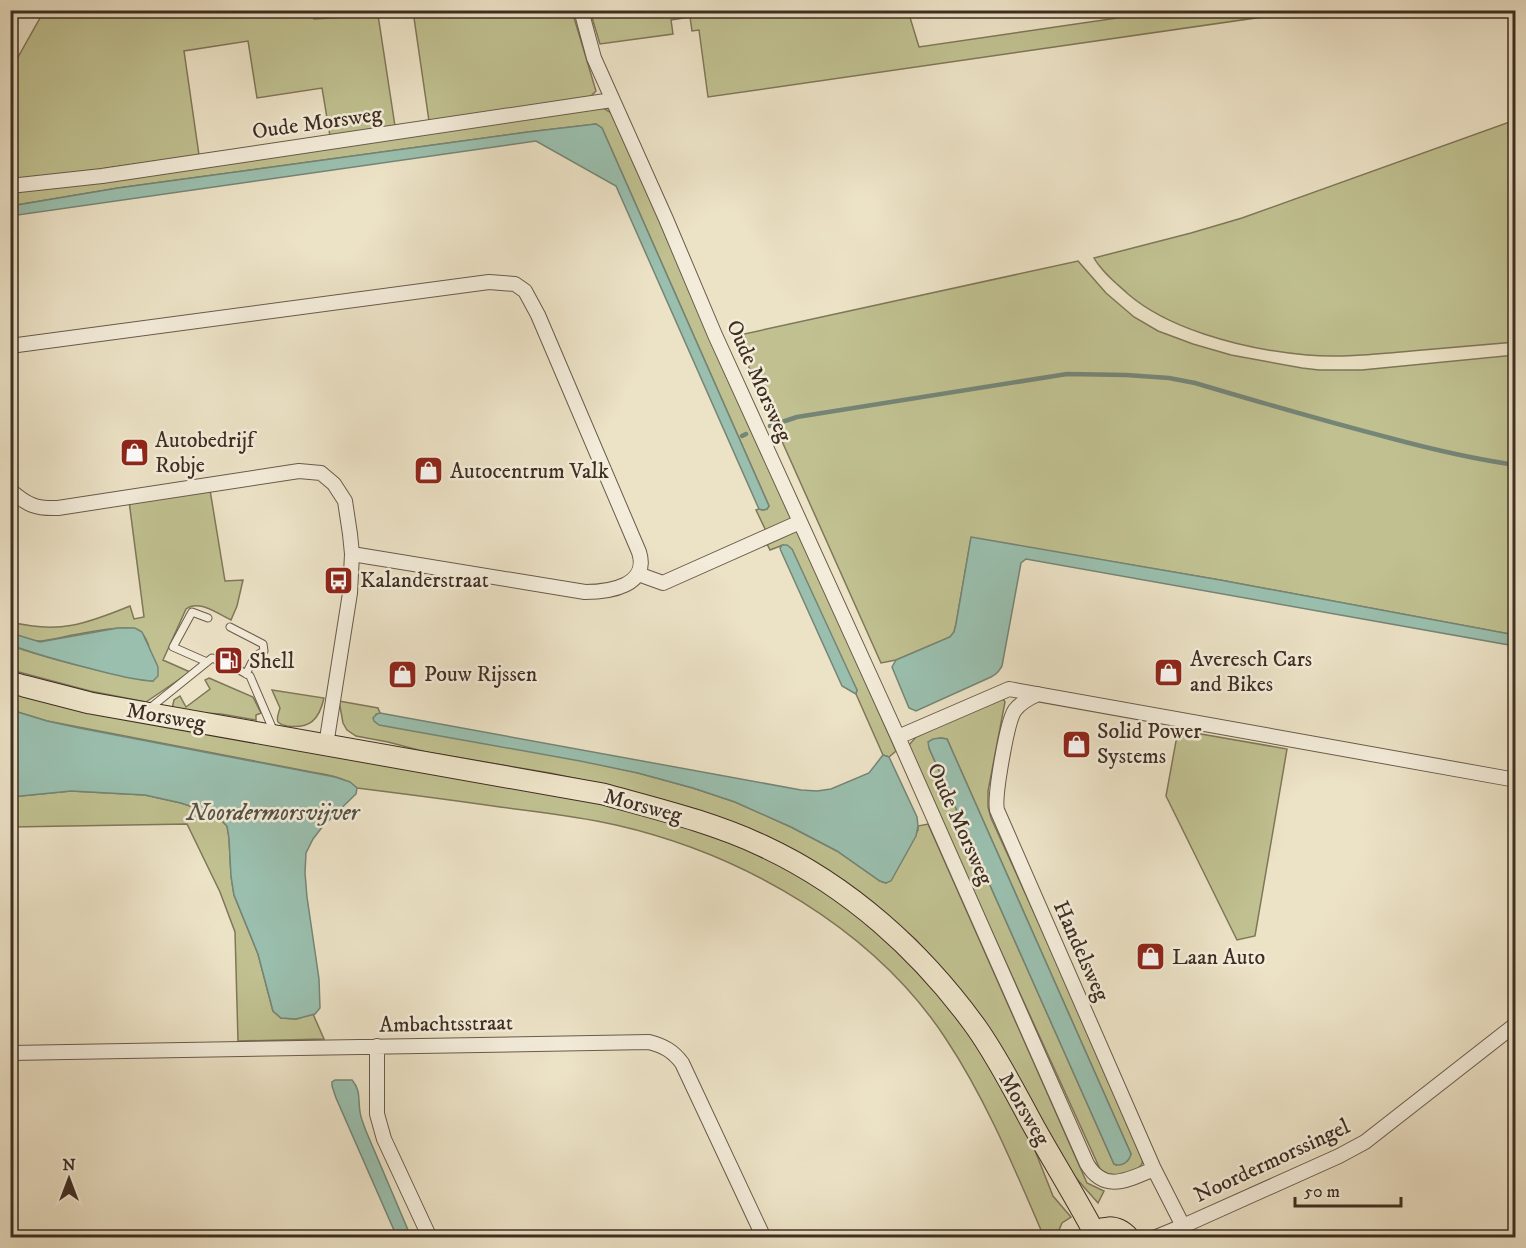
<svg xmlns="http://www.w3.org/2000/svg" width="1526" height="1248" viewBox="0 0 1526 1248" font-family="'IM FELL DW Pica',serif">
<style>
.green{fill:#c0c090;stroke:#7f7759;stroke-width:1.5;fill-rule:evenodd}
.water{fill:#9abfae;stroke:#758576;stroke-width:1.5}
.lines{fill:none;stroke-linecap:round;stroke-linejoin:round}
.stream{stroke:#758576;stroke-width:4.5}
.lane-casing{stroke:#6a5b4b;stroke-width:9}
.street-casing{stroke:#6a5b4b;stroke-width:16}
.primary-casing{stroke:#3e2e22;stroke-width:23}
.lane{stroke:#f3ecda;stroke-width:7}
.street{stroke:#f3ecda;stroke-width:14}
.primary{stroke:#ece2c6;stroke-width:21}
.labels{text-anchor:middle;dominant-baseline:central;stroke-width:5;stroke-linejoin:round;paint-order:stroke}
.street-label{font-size:22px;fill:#3e2e22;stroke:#f3ecda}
.poi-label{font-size:22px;fill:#3e2e22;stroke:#f3ecda;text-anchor:start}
.water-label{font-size:24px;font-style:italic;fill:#555245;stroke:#f3ecda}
</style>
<rect width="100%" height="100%" fill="#ece2c6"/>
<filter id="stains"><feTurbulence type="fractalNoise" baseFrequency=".00333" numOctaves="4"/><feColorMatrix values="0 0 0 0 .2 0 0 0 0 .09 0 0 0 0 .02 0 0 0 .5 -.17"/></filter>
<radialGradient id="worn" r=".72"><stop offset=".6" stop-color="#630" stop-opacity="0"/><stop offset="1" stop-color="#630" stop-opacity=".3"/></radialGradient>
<path class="green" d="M313,10L314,19L378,15L395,126L330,136L322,88L257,98L248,41L184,51L199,155L11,182L10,54L18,57L44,11Z
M413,11H572L596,91L589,98L429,121Z
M590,11H908L919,47L1165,11H1304L708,97L699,30L692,31L690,17L671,20L673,34L600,44Z
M597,106L605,109L613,114L792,517L789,523L767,533L756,510L759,509L763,510L767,509L769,506L602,128L596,124L528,132L118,188L11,206L10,191Z
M1515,120V342C1481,345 1446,348 1411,351C1377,354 1341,358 1307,355C1272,352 1237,345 1204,334C1177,325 1150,313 1128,294C1116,283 1102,272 1094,258L1191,233L1242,218Z
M1078,261L1106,293L1134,317L1158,331L1193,344L1231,355L1302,368L1319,370H1362L1515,355V635L1220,580L971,538L956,624L954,632L950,637L896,660L881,663L735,336Z
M210,490L225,581L243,580L237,606L231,620C218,614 199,599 186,609L163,660L190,672L146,702L90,691L11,670L10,645C39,656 68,663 97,670C115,674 134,680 153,681C151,665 153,645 141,632C131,620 59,639 42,641C31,642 20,636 11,633V622C59,634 86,624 130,606L134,619L144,617L129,501Z
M798,530L896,751L889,757L883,755L856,694L857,690L783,545L770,550L766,542Z
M209,678L253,697L261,713L256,715V720L221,714L186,712L172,709L174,700L180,696L186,707L210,689L205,680Z
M11,686L576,794L741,842L865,916L966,1025L1032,1143L1053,1196L1071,1217L1062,1223L1056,1237H1044C1015,1170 987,1101 946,1039C874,929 743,854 616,825C578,816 539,812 500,807C452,800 405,794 357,788C343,775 319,774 301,770L47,721L11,710Z
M272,690L324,698C319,720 310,729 287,726C283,725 281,725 278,722C276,718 279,712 280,708Z
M999,697H1002L1005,702L988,791V807L991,818L1065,981L1143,1158L1142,1164L1138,1169L1118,1177L1107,1174L1100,1169L909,750V745L916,737ZM940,738L947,739L1131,1154L1116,1165L1114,1164L929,748Z
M339,701L378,708L380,713L377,714L638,773L693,788L735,802L791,827L837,851L880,881L886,883L918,830V826L928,824L1087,1183L1104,1191L1098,1203L1068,1169L935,961L916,940L883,911L853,888L726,820L696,809L620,788L550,773L426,752L388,742L356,736L347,730L343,723Z
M1178,730L1287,749L1255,936L1237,940L1166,796Z
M71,791L145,795L181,803L205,811L221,820L227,826L229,838L231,876L234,895L258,954L273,1011L281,1018L296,1019L313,1014L324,1039L238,1041L235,932L220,892L187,824L11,827L10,797Z"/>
<path class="water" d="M596,124L602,128L769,506L767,509L763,510L759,509L616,186L536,141L11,216V206L118,188L528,132Z
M971,537L1220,580L1515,635V646L1026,559L1021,563L1002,666C999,671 997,674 991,677L916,711L909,708L892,667L896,660L950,637L954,632L956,624Z
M782,545H787L792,549L857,690L856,694L842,686L781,551L780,548Z
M118,628H135L142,632L158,667V676L153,681C132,680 112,674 92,669C65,662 37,655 11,645V633L40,642Z
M11,710L47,721L79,728L335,777L350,782L357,788L356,794L323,826L313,839L306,853L305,873L307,897L319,979L320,1008L315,1014L296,1019L281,1018L273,1011L258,954L234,895L231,876L229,838L227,826L221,820L205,811L181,803L145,795L71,791L11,797Z
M380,713L801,790L817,791L831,789L869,773L883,755L889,757L917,817L918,826L916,836L891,881L886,883L880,881L837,851L791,827L735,802L693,788L638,773L580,761L379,725L374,721L373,718L377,714Z
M940,738L947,739L1131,1154C1129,1162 1122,1167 1114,1164L929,748L928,742L933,739Z
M335,1080H352C361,1090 358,1100 360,1112C361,1119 364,1125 366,1131L411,1237H397L336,1098L332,1086V1082Z"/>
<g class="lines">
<path class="stream" d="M770,426L797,417L1067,374L1126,375L1169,378L1195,383C1259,402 1324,421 1390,438C1431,449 1473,459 1516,465
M742,436L746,434"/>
<defs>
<path id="lane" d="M230,627L263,644L264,651L255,656L246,674
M207,662L173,647L192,612L208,618
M241,671L250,676L274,732
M150,708L212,658L222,662"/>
<path id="street" d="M581,10L594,58L666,219L715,335L898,737L1087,1164C1105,1194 1129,1179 1154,1169
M10,186L102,176L612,100
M10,346L489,282L515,284L525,291L538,315L639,552C650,586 609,592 585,592L352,554
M10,490C27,505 36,509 58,508L299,471L321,473L334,484L345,501L350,534L352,554L350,593L326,745
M638,574L663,583L800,522
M1038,694C1029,698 1021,702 1015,710C1007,721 994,797 997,810L1154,1169L1183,1226
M898,737L1009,689L1516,780
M377,1046V1114L384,1139L430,1238
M10,1053L649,1042C664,1046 673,1051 682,1063L764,1238
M1154,1238L1183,1226L1339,1156L1365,1142L1516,1024"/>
<path id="primary" d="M10,682L24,686L90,703L603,794C657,809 712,822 763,846C849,886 921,951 976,1027C998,1058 1015,1092 1033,1125C1053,1161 1075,1196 1094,1232
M1088,1238C1100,1225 1117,1224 1129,1238"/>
</defs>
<use href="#lane" class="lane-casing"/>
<use href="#street" class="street-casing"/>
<use href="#primary" class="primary-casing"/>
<use href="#lane" class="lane"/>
<use href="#street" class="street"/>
<use href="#primary" class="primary"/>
</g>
<defs>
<symbol id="shop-square" viewBox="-11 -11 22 22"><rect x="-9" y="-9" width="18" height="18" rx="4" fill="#8f2418" stroke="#f3ecda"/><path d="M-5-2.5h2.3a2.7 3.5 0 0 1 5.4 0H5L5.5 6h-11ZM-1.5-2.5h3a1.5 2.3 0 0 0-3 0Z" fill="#fff"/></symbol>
<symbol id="bus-square" viewBox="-11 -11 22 22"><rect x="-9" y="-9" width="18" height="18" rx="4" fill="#8f2418" stroke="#f3ecda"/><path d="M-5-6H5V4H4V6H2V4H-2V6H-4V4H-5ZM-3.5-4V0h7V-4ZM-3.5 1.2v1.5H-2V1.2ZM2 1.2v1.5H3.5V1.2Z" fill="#fff"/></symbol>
<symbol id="fuel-square" viewBox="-11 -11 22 22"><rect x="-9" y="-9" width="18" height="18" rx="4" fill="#8f2418" stroke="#f3ecda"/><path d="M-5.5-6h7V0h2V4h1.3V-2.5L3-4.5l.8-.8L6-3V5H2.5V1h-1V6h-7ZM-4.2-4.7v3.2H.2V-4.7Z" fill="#fff"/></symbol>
</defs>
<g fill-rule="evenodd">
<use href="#shop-square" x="118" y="436" width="33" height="33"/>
<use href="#shop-square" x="412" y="454" width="33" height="33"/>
<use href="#bus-square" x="322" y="564" width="33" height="33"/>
<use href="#fuel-square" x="212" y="644" width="33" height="33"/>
<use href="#shop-square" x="1152" y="656" width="33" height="33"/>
<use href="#shop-square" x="386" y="658" width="33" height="33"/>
<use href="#shop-square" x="1060" y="728" width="33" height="33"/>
<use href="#shop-square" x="1134" y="940" width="33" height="33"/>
</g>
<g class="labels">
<g class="street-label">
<text transform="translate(317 123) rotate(-8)">Oude Morsweg</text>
<text transform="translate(759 381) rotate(66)">Oude Morsweg</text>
<text transform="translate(166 717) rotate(10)">Morsweg</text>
<text transform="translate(643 806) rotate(15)">Morsweg</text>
<text transform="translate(960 824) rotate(66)">Oude Morsweg</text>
<text transform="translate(1081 951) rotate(66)">Handelsweg</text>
<text transform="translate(446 1024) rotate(-1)">Ambachtsstraat</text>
<text transform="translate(1024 1109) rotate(60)">Morsweg</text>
<text transform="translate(1272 1161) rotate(-25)">Noordermorssingel</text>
</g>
<g class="poi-label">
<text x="155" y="440">Autobedrijf<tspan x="155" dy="25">Robje</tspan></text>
<text x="450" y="471">Autocentrum Valk</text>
<text x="360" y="580">Kalanderstraat</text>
<text x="1190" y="659">Averesch Cars<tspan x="1190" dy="25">and Bikes</tspan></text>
<text x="249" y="661">Shell</text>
<text x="424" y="674">Pouw Rijssen</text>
<text x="1097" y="731">Solid Power<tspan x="1097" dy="25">Systems</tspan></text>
<text x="1172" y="957">Laan Auto</text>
</g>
<g class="water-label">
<text x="273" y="813">Noordermorsvijver</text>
</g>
</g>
<rect width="1526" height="1248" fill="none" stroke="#ece2c6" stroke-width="36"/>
<rect x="12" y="12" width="1502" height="1224" fill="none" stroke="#3e2e22" stroke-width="3"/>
<rect x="18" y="18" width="1490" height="1212" fill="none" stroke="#3e2e22" stroke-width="1.5"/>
<g transform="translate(69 1179)" stroke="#f3ecda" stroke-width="4.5" paint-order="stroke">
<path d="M0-4.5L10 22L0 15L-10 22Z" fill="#3e2e22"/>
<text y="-9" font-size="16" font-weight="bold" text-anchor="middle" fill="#3e2e22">N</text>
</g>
<path d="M1295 1197v9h106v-9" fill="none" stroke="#3e2e22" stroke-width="3"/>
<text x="1304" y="1197" font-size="18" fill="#3e2e22" stroke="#f3ecda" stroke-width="4.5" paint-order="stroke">50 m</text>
<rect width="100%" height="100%" filter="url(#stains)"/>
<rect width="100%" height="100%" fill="url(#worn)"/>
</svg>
